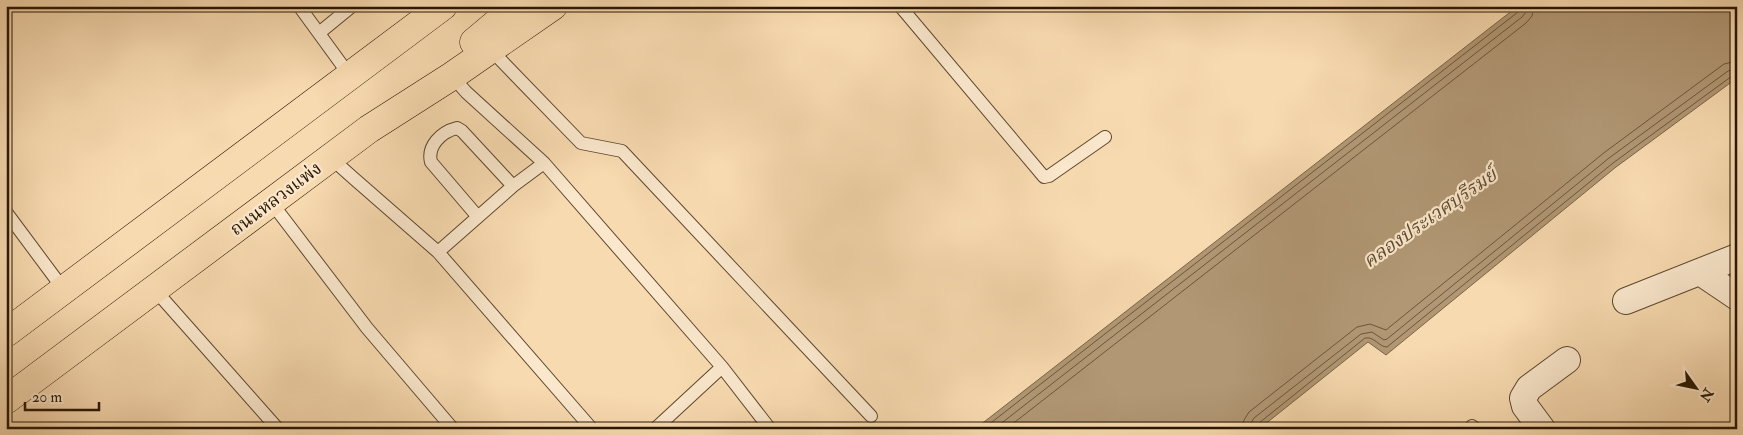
<svg xmlns="http://www.w3.org/2000/svg" width="1743" height="435" viewBox="0 0 1743 435" font-family="'IM FELL Double Pica','Noto Serif Thai',serif">
<style>
.water{fill:#b19774;stroke:#7a6346}
.lines{fill:none;stroke-linecap:round;stroke-linejoin:round}
.shore{stroke:#6c563a;stroke-width:1}
.service-casing{stroke:#5c472c;stroke-width:14}
.minor-casing{stroke:#5c472c;stroke-width:28}
.primary-casing{stroke:#281600;stroke-width:29}
.service{stroke:#fae7cc;stroke-width:12}
.minor{stroke:#fae7cc;stroke-width:26}
.primary{stroke:#f8dab0;stroke-width:28}
.labels{text-anchor:middle;dominant-baseline:central;stroke-width:4.5;stroke-linejoin:round;paint-order:stroke}
.street-label{font-size:18px;fill:#281600;stroke:#fae7cc}
.water-label{font-size:19px;font-style:italic;fill:#5f4a2e;stroke:#fae7cc}
</style>
<rect width="100%" height="100%" fill="#f8dab0"/>
<filter id="stains"><feTurbulence type="fractalNoise" baseFrequency=".004" numOctaves="4"/><feColorMatrix values="0 0 0 0 .2 0 0 0 0 .09 0 0 0 0 .02 0 0 0 .5 -.17"/></filter>
<radialGradient id="worn" r=".72"><stop offset=".6" stop-color="#630" stop-opacity="0"/><stop offset="1" stop-color="#630" stop-opacity=".3"/></radialGradient>
<path class="water" d="M1518,6H1737V78L1616,167L1386,355L1368,342L1259,429H975Z"/>
<g class="lines">
<path class="shore" d="M983,429L1518,12L1520,6
M994,429L1522,17L1526,12L1527,6
M1006,429L1526,23L1532,16L1534,6
M1242,429L1244,420L1249,412L1357,327L1370,324L1386,330L1605,152L1724,64L1737,61
M1250,429L1251,423L1254,418L1361,334L1372,332L1384,340L1387,339L1609,158L1728,71L1737,68
M1256,429L1259,423L1365,338C1374,336 1379,347 1387,347L1613,163L1732,76L1737,74"/>
<defs>
<path id="service" d="M299,6L350,76
M900,6L1044,177L1049,176L1105,137
M319,33L352,6
M491,50L581,143L622,151L871,416
M452,76L466,92L544,163L722,367L770,429
M331,158L351,176L438,252L592,429
M271,202L367,328L453,429
M6,212L64,290
M478,217L431,162C427,146 441,132 457,128L462,131L513,186L544,163
M438,252L513,186
M155,290L278,429
M1472,426L1475,429
M655,429L722,367"/>
<path id="minor" d="M1700,272L1737,297
M1626,301L1737,257
M1542,429L1525,406L1523,398L1529,388L1567,360"/>
<path id="primary" d="M474,42L517,6
M6,333L443,6
M6,400L369,129L452,76L553,6"/>
</defs>
<use href="#service" class="service-casing"/>
<use href="#minor" class="minor-casing"/>
<use href="#primary" class="primary-casing"/>
<use href="#service" class="service"/>
<use href="#minor" class="minor"/>
<use href="#primary" class="primary"/>
</g>
<g class="labels">
<g class="street-label">
<text transform="translate(276 199) rotate(-37)">ถนนหลวงแพ่ง</text>
</g>
<g class="water-label">
<text transform="translate(1430 218) rotate(-35)">คลองประเวศบุรีรมย์</text>
</g>
</g>
<rect width="1743" height="435" fill="none" stroke="#f8dab0" stroke-width="25"/>
<rect x="8" y="8" width="1728" height="420" fill="none" stroke="#281600" stroke-width="2.5"/>
<rect x="12" y="12" width="1718" height="410" fill="none" stroke="#281600"/>
<g transform="translate(1696 388) rotate(123)" stroke="#fae7cc" stroke-width="4" paint-order="stroke">
<path d="M0-4L9 19L0 12L-9 19Z" fill="#281600"/>
<text y="-8" font-size="14" font-weight="bold" text-anchor="middle" fill="#281600">N</text>
</g>
<path d="M25 402v8h74v-8" fill="none" stroke="#281600" stroke-width="2.5"/>
<text x="32" y="402" font-size="15" fill="#281600" stroke="#fae7cc" stroke-width="4" paint-order="stroke">20 m</text>
<rect width="100%" height="100%" filter="url(#stains)"/>
<rect width="100%" height="100%" fill="url(#worn)"/>
</svg>
